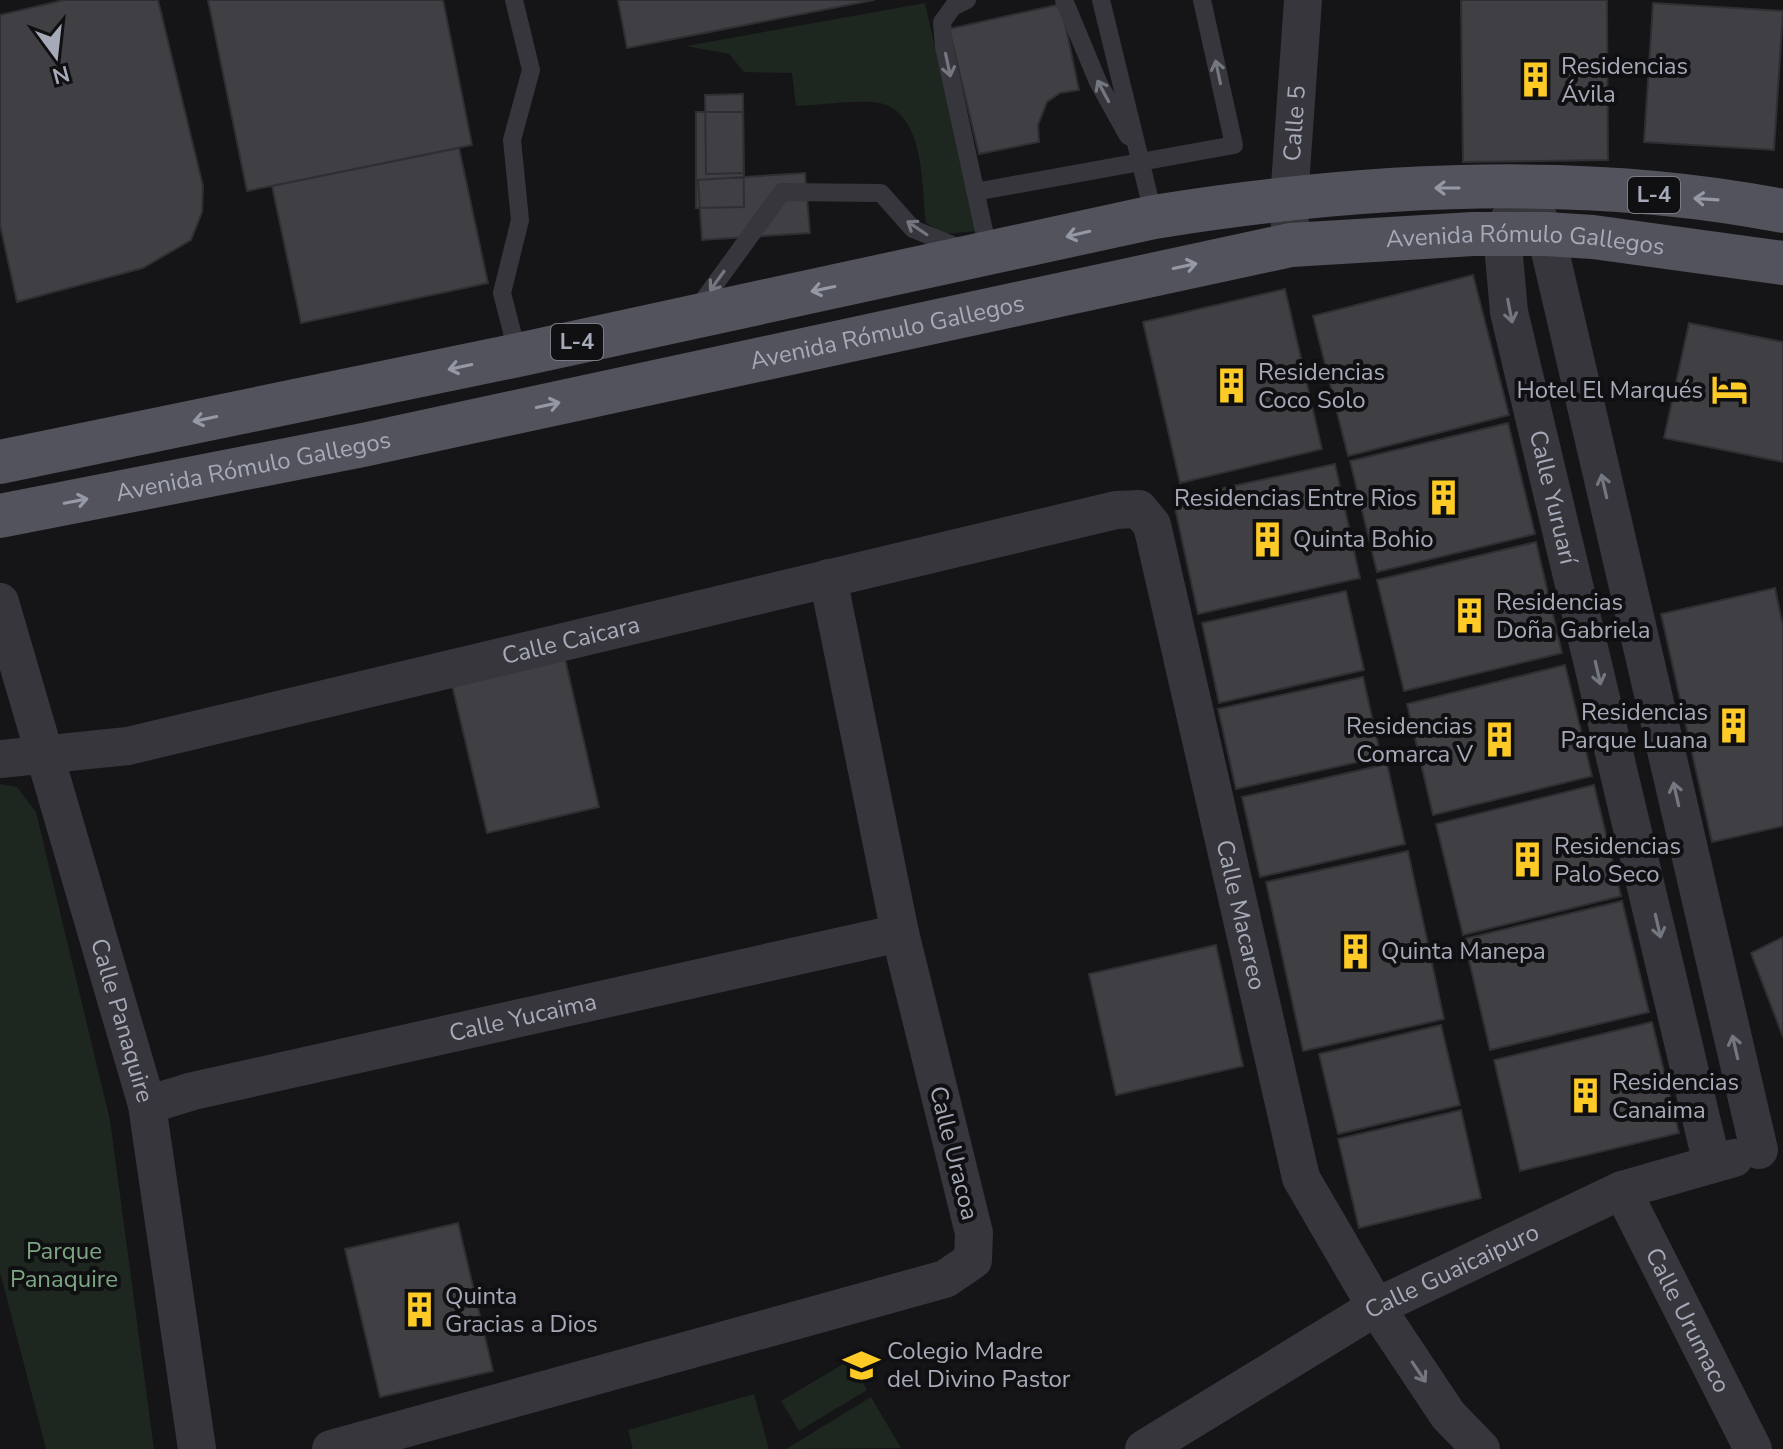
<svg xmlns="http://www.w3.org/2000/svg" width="1783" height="1449" viewBox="0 0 1783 1449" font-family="'Nunito Sans',sans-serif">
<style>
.green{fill:#1d261f}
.building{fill:#3f3f44;stroke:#2f2f33;stroke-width:2}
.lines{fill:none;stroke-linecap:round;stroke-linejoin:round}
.service{stroke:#36363c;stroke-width:18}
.minor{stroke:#36363c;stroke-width:38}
.primary{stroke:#52535c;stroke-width:44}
.oneway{stroke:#747680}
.oneway2{stroke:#9599a6}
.labels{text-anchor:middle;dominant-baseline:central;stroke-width:8;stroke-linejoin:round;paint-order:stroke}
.shield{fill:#101012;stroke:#797c86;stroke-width:2}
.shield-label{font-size:22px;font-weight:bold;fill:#a6aab8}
.poi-label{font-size:24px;fill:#a6aab8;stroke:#101012;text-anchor:start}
.street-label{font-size:24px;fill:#a6aab8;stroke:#101012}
.park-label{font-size:24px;fill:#7ca582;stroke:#101012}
</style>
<rect width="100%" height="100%" fill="#151517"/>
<path class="green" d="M925,3L976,231L945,234L926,223C921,185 926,105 872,102C847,101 821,105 796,106L792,73L744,72L729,54L686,46Z
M0,784L17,787L36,812L110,1120L154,1449H46L0,1272Z
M850,1360L867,1390L799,1431L781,1401Z
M754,1394L769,1449H633L628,1430Z
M871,1397L901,1448L786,1449Z"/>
<path class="building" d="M64,0H158L203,186L202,212L191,240L143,268L17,302L0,225V15Z
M208,0H443L472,145L247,191Z
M618,0H874L627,48Z
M1461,0H1607L1608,160L1463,162Z
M1653,3L1783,11L1774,150L1644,142Z
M1061,4L1079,90L1060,93L1047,102L1038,125L1039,142L979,154L949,29Z
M743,94L744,173L706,174L705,95Z
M696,112H743L744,207L696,208Z
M459,148L488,283L301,323L272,186Z
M805,173L810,233L702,240L698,180Z
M1473,275L1509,415L1348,456L1313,316Z
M1285,289L1322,449L1180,483L1143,322Z
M1689,323L1783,342V462L1664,438Z
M1508,423L1535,534L1377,572L1350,461Z
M1335,464L1360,578L1198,614L1173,499Z
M1536,542L1562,653L1404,691L1377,580Z
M1775,588L1783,626V826L1712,842L1661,614Z
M1346,591L1364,670L1219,703L1202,623Z
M565,659L599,807L487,833L452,685Z
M1565,665L1592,776L1433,815L1407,704Z
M1363,677L1381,757L1236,789L1218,709Z
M1387,764L1405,844L1260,877L1242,797Z
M1594,785L1621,896L1463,935L1436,824Z
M1408,851L1444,1019L1303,1051L1266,882Z
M1622,901L1649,1012L1490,1050L1464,939Z
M1783,937V1037L1751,953Z
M1216,945L1243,1066L1116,1095L1089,974Z
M1652,1022L1679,1133L1520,1171L1494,1060Z
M1441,1025L1460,1105L1338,1134L1319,1054Z
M1461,1110L1481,1198L1359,1228L1338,1139Z
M458,1223L493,1371L380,1397L345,1249Z"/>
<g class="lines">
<path class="service" d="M514,0L531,70L512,140L520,220L502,293L518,355
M967,0L953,7L942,22L944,47L989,254
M1064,0L1098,82L1128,136
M1101,0L1154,217
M975,192L1234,145L1202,0
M697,309L782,192L881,193L913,229L960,248"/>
<g class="minor">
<path id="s1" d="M1525,188L1502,234L1509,312L1712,1164"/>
<path d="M1534,209L1546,234L1759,1150"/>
<path id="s2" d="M1290,229L1289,200L1303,0"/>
<path id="s3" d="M0,602L147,1105L197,1449"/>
<path id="s4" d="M0,759L128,746L1116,510L1139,509L1152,525L1301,1178L1376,1307L1448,1415L1481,1449"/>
<path id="s5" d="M147,1105L193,1091L900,933"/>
<path id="s6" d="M1622,1190L1753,1449"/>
<path d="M331,1449L945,1279L973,1260L974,1233L900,933L828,578"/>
<path id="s7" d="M1144,1449L1376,1307L1622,1190L1734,1158"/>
</g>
<g class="primary">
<path d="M0,462L518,355L1154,217C1359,184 1578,171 1783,211"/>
<path id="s8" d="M0,516L363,445L1291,245L1473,234H1546L1593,237L1783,263"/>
</g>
</g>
<defs><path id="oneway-shaft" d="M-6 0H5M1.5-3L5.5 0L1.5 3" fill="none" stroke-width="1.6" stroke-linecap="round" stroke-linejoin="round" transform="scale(2)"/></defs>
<g class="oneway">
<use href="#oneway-shaft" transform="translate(948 65) rotate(78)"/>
<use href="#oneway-shaft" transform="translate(1218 72) rotate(-102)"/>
<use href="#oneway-shaft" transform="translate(1103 91) rotate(-118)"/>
<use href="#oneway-shaft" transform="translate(917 228) rotate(-146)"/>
<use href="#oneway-shaft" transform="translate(717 281) rotate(126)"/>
<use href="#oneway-shaft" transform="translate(1510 311) rotate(79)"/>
<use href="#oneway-shaft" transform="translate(1604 486) rotate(-103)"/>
<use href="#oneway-shaft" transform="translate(1598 673) rotate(77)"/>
<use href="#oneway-shaft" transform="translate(1676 794) rotate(-103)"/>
<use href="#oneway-shaft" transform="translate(1658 926) rotate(77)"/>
<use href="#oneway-shaft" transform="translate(1735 1047) rotate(-103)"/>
<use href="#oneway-shaft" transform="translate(1419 1372) rotate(56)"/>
</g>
<g class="oneway2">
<use href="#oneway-shaft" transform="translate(1447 188) rotate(180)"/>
<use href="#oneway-shaft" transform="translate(1706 199) rotate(-176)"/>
<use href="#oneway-shaft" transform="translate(1078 234) rotate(167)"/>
<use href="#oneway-shaft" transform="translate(1185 266) rotate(-12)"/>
<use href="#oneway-shaft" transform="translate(823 289) rotate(168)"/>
<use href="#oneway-shaft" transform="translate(460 367) rotate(168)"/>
<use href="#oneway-shaft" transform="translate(548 405) rotate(-12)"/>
<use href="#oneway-shaft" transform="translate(205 419) rotate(168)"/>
<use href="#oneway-shaft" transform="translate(76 501) rotate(-11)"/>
</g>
<defs>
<symbol id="building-bare" viewBox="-9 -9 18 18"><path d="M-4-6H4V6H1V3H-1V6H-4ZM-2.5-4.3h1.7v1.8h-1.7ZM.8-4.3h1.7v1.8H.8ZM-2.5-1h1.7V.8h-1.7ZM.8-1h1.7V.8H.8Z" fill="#fecb26" stroke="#101012" stroke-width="2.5" paint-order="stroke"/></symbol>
<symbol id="hotel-bare" viewBox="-9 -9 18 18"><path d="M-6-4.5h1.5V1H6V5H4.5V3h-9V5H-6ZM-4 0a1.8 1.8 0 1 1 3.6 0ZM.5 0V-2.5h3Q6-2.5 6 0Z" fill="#fecb26" stroke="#101012" stroke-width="2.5" paint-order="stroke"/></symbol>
<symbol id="school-bare" viewBox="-9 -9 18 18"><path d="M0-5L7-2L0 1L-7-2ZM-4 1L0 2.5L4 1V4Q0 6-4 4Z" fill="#fecb26" stroke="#101012" stroke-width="2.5" paint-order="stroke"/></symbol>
</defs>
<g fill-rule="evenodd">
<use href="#building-bare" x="1510" y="54" width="51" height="51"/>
<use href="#building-bare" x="1206" y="360" width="51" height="51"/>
<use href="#hotel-bare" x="1704" y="364" width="51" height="51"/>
<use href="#building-bare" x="1418" y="472" width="51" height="51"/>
<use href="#building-bare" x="1242" y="514" width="51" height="51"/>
<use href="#building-bare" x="1444" y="590" width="51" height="51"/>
<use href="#building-bare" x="1708" y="700" width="51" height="51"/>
<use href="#building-bare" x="1474" y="714" width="51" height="51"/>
<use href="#building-bare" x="1502" y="834" width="51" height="51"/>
<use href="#building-bare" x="1330" y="926" width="51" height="51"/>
<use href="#building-bare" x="1560" y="1070" width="51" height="51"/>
<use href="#building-bare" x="394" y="1284" width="51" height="51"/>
<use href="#school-bare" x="836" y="1340" width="51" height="51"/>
</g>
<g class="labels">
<g class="shield">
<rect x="1628" y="177" width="52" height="36" rx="6"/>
<rect x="551" y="324" width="52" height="36" rx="6"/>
</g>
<g class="shield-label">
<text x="1654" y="195">L-4</text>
<text x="577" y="342">L-4</text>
</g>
<g class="poi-label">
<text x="1561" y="66">Residencias<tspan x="1561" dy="28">Ávila</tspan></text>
<text x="1258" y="372">Residencias<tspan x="1258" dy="28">Coco Solo</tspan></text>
<text x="1703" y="390" text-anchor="end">Hotel El Marqués</text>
<text x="1417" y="498" text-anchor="end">Residencias Entre Rios</text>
<text x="1293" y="539">Quinta Bohio</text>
<text x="1496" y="602">Residencias<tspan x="1496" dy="28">Doña Gabriela</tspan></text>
<text x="1708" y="712" text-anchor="end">Residencias<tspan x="1708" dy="28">Parque Luana</tspan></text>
<text x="1473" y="726" text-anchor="end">Residencias<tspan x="1473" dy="28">Comarca V</tspan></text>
<text x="1554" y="846">Residencias<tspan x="1554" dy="28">Palo Seco</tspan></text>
<text x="1381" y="951">Quinta Manepa</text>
<text x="1612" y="1082">Residencias<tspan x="1612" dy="28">Canaima</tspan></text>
<text x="445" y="1296">Quinta<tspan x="445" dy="28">Gracias a Dios</tspan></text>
<text x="887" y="1351">Colegio Madre<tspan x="887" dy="28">del Divino Pastor</tspan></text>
</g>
<g class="street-label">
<text stroke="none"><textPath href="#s2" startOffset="106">Calle 5</textPath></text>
<text stroke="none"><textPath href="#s8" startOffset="1554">Avenida Rómulo Gallegos</textPath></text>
<text stroke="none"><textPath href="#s8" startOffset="906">Avenida Rómulo Gallegos</textPath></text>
<text stroke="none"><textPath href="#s8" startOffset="258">Avenida Rómulo Gallegos</textPath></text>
<text stroke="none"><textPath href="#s1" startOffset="320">Calle Yuruarí</textPath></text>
<text stroke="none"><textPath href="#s4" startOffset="584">Calle Caicara</textPath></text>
<text stroke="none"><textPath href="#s4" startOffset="1588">Calle Macareo</textPath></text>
<text stroke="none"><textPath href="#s5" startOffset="386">Calle Yucaima</textPath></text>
<text stroke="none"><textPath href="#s3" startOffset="436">Calle Panaquire</textPath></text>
<text transform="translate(954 1153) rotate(76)">Calle Uracoa</text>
<text stroke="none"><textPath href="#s7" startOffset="356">Calle Guaicaipuro</textPath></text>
<text stroke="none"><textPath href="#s6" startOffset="146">Calle Urumaco</textPath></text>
</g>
<g class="park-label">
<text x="64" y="1251">Parque<tspan x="64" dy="28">Panaquire</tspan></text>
</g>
</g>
<g transform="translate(56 56) rotate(165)" stroke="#101012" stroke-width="6" paint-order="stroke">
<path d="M0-6L14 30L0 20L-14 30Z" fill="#a6aab8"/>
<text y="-12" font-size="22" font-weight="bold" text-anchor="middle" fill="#a6aab8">N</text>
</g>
</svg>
